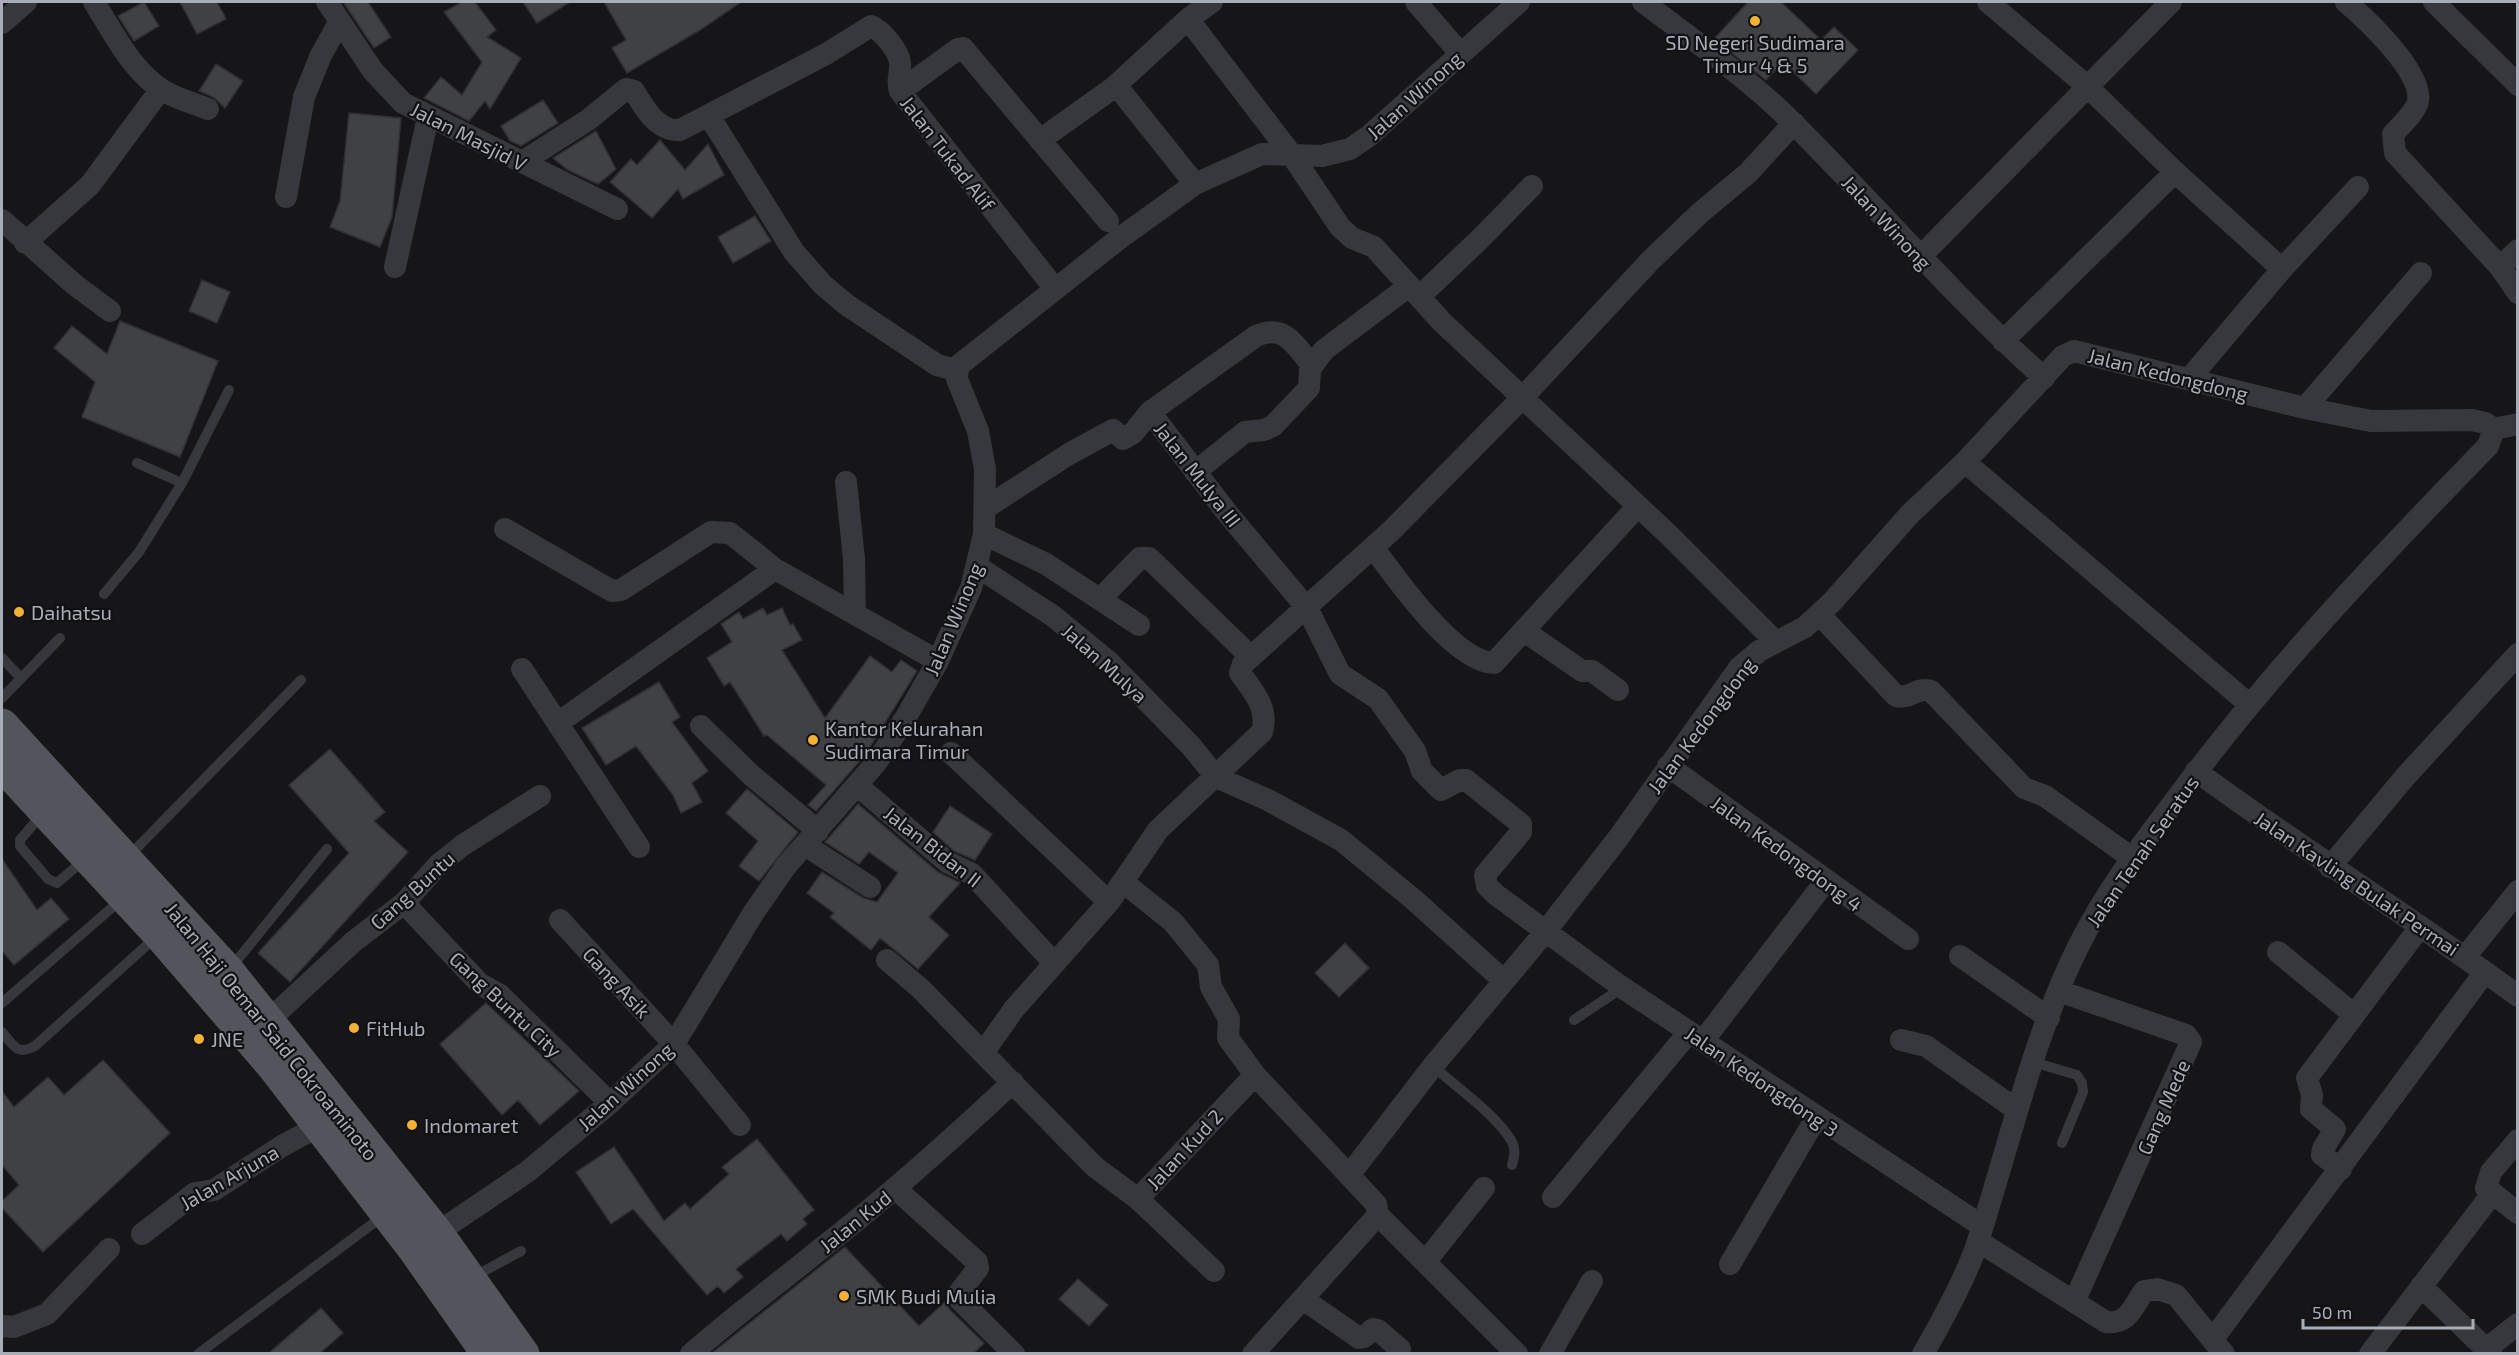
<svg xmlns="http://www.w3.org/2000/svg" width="2519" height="1355" viewBox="0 0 2519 1355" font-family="'Exo 2',sans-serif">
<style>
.building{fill:#404145;stroke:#303034;stroke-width:1.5}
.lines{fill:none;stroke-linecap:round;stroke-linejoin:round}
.service{stroke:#37383d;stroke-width:10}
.minor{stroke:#37383d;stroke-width:22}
.primary{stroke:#53555c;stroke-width:33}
.poi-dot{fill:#f2b134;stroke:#111113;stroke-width:2}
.labels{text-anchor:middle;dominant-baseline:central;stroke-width:4.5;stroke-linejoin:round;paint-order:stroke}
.poi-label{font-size:20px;fill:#a8adb8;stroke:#111113;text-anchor:start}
.street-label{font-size:20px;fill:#a8adb8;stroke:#111113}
</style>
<rect width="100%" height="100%" fill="#161618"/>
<path class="building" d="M144,2L159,26L134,41L118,16Z
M180,2H217L226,19L197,34Z
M343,2H368L391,37L374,48Z
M462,2H475L496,30L487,37L521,58L490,109L485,101L469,121L424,98L441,77L462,95L482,62L444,12Z
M523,2H570L537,23Z
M604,2H741L700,30L627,73L612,48L626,40Z
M1748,2H1781L1821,40L1834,27L1858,50L1816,94L1783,62L1766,80L1714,39Z
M216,64L243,81L225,108L213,97L199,91Z
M543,100L558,123L521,146L510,141L501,126Z
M349,113L401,118L392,217L380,247L330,227L340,201Z
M596,131L616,169L598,184L568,170L553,158Z
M660,140L685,170L708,144L724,175L683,199L678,189L652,218L610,182L631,159L637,165Z
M755,216L771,241L733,263L718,237Z
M202,280L230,292L217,323L189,311Z
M120,321L218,361L180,457L82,417L95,382L54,348L72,326L107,354Z
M763,608L767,615L782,608L790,625L793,624L802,640L782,650L825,718L870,656L892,672L901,660L917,671L865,755L816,811L808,805L826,785L767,735L764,736L730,682L724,686L707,658L732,642L721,624L739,612L743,619Z
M659,682L680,717L672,722L708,771L692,783L702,802L681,813L673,795L636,746L606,765L582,728Z
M330,749L385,812L374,821L408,852L290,982L258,953L349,853L289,785Z
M747,789L798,832L759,881L739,866L758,841L726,813Z
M858,804L938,872L960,883L929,917L949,935L918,969L880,938L871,950L830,917L834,913L807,893L822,872L863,898L877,902L898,873L869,852L859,864L825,842Z
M950,806L992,834L975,860L954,851L933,832Z
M2,859L37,910L51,898L69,919L14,965L2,951Z
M1345,943L1369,968L1339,997L1315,973Z
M486,1003L579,1091L540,1125L518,1100L502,1115L440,1044Z
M103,1060L170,1133L43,1252L2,1208V1201L19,1185L2,1165V1091L14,1107L48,1077L64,1095Z
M757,1139L814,1210L803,1219L807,1224L787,1241L781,1234L736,1269L743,1277L724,1293L718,1286L707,1295L633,1209L611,1224L576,1172L614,1147L664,1221L685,1203L690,1209L729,1174L722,1167Z
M845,1247L919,1326L946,1301L949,1309L984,1343L974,1353H712Z
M1078,1279L1108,1305L1089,1326L1059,1299Z
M321,1308L343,1333L320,1353H269Z"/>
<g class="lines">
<path class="service" d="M182,483L229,390
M104,594L139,552L182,483L137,463
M2,658L21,678
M2,698L60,638
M42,814L20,840V846L48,879L57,883L85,859
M127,858L301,680
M230,969L327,849
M2,1003L122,899
M1574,1020L1622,988
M2,1032C13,1045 17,1056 35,1046L157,936
M2033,1062L2077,1075L2082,1083L2083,1092L2062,1143
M1433,1066C1456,1087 1497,1115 1512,1142C1516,1150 1514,1157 1512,1165
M473,1277L521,1251
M198,1354L383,1216"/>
<path class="minor" d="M94,2C113,32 132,72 164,91C177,99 193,103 208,109
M327,2L373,71L403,103L617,209
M1416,2L1460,53
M1643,2C1692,39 1752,81 1795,125C1879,209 1956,299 2044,378
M1988,2L2088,87L2175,172L2282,269
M2346,2C2366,19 2423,72 2418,101C2416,112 2400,126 2393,134L2395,153L2500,267L2518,293
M2434,2L2518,85
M1188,19L1291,154L1340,227L1352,238L1374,247L1442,322L1670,536L1776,642
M2,23L26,2
M1116,85L1195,184
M900,91L958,49L963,48L1108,221
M709,116L794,252L823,285L847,305L937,365L956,370
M1040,140L1113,88L1188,19L1212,2
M522,162L588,120L626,89L634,91C644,108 658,132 680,130L826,54L871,26C882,30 899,51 900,63C901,74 896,81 900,91L1055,289
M286,197L304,97L321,55L339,23
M2,220L75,285L110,311
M25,243L90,185L161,89
M1920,257L2171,2
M395,267L428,117
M2500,267L2518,250
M1419,297L1480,239L1532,186
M2003,341L2175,172
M2189,379L2282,269L2358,187
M2305,408L2421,273
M1150,412L1228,514L1307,608L1340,674L1378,699L1415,751L1422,771L1441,790L1460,780H1466L1521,824V832L1485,875L1487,886L1495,894L1623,988L1982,1226
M2494,429L2518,424
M1965,462L2250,705
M1195,472L1245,432L1264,430L1273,426L1309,388L1310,369L1324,350L1409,286
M846,482L854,559L855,614
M987,507L1069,454L1113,430L1123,439L1133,433L1150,412L1256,336C1285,323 1295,346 1312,365
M505,529L612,591L621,590L711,532L730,533L775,569L938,661
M984,534L1046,564L1139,625
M1373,547C1395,577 1454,662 1494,663L1637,507
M978,567L1053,616L1109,662L1191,746L1216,777L1268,800L1341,840L1413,899L1503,980
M1101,598L1140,558H1149L1251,657
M1819,614L1896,696C1909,700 1918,686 1931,691L2024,788L2045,796L2132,858
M1524,631L1582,671H1592L1618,690
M522,669L639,847
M558,723L775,569
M701,726L751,775L818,831
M951,753L1109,902
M1668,766L1908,939
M2196,771C2302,849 2413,918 2518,996
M858,786L947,862L972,874L1054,963
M805,845L870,887
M2330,867L2405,777L2518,654
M1123,882L1173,922L1208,965L1211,987L1229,1019L1228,1038L1255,1075L1376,1204L1378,1215L1253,1354
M404,903L480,984L500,995L610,1103
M560,920L674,1044L740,1125
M2278,952L2353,1014
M1960,956L2049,1018
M2466,956L2518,891
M887,960L921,989L983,1053
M2059,991L2186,1035L2191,1042L2074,1302
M268,1021L353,942L404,903L439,864L463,845L540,796
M1901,1040L1926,1046L2017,1110
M1703,1041L1825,882
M2518,1140L2491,1172L2486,1188L2518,1213
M2341,1169L2322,1155L2323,1149L2335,1129L2311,1109L2312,1095L2307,1078L2420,927
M1350,1174L1433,1066L1545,932L1619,837L1739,668L1759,651L1805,627L1832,602L1910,514L1965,462L2063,356L2074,351L2305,408L2371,421L2472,420L2485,423L2494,429
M895,1188L977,1262L978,1268L959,1293V1299L1014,1354
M1553,1197L1689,1032
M1138,1199L1255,1075
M1378,1215L1517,1354
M142,1234L195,1193L214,1190L282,1146L319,1126
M425,1241L527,1172L610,1103L674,1044L754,912L786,866L876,763L906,717L938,661L971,588L984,534L985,469L978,431L957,379L958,366L1120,238L1195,184L1262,154L1322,156L1350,149L1369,136L1519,2
M1978,1241L2106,1322C2128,1325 2133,1307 2144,1291L2157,1289L2176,1295L2224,1354
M1426,1261L1484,1188
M1730,1264L1816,1118
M1214,1271L1138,1199L1095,1167L983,1053L1014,1009L1109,902L1158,830L1262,732C1269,708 1253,691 1240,673L1243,664L1391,531L1523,397L1651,260L1700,213L1748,173L1794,123
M2421,1286L2491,1354
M1303,1299L1359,1338L1364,1337L1373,1329L1378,1330L1400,1349L1399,1354
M2,1326L14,1327L47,1314L109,1249
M2213,1339L2485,972
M2486,1349L2518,1324
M691,1354C734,1316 779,1283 823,1247C889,1196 952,1139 1013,1082
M1550,1354L1592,1281
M1923,1354C1942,1321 1967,1276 1978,1241C2010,1143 2032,1040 2078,947C2103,896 2137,851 2171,806C2266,676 2376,561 2488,446L2494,429
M2370,1354L2492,1194"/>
<path class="primary" d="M2,725L228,971L437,1233L523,1354
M2,765L159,934L273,1066L414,1249L488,1354"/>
</g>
<g class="poi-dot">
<circle cx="1755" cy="21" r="6"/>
<circle cx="19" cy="612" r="6"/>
<circle cx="813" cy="740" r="6"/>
<circle cx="354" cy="1028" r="6"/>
<circle cx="199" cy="1039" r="6"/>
<circle cx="412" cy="1125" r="6"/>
<circle cx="844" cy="1296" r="6"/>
</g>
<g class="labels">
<g class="poi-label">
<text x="1755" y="42" text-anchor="middle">SD Negeri Sudimara<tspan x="1755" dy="23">Timur 4 &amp; 5</tspan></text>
<text x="31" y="612">Daihatsu</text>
<text x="825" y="728">Kantor Kelurahan<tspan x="825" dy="23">Sudimara Timur</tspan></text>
<text x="366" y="1028">FitHub</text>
<text x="211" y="1039">JNE</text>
<text x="424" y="1125">Indomaret</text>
<text x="856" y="1296">SMK Budi Mulia</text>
</g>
<g class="street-label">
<text transform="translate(1414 95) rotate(-42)">Jalan Winong</text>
<text transform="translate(469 136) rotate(27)">Jalan Masjid V</text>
<text transform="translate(948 153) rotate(52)">Jalan Tukad Alif</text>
<text transform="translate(1887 222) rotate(47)">Jalan Winong</text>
<text transform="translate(2168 374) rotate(14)">Jalan Kedongdong</text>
<text transform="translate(1198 474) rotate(52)">Jalan Mulya III</text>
<text transform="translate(953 619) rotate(-67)">Jalan Winong</text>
<text transform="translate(1105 663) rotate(42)">Jalan Mulya</text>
<text transform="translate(1701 725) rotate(-53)">Jalan Kedongdong</text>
<text transform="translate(933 846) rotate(38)">Jalan Bidan II</text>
<text transform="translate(2142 851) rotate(-55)">Jalan Tenah Seratus</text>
<text transform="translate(1787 853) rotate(36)">Jalan Kedongdong 4</text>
<text transform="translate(2357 883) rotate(34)">Jalan Kavling Bulak Permai</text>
<text transform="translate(412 890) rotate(-42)">Gang Buntu</text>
<text transform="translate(617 982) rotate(47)">Gang Asik</text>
<text transform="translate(506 1004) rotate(43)">Gang Buntu City</text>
<text transform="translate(272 1031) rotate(51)">Jalan Haji Oemar Said Cokroaminoto</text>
<text transform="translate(1762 1081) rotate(34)">Jalan Kedongdong 3</text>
<text transform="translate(625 1086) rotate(-42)">Jalan Winong</text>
<text transform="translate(2163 1107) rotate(-66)">Gang Mede</text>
<text transform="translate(1184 1149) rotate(-47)">Jalan Kud 2</text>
<text transform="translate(229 1177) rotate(-30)">Jalan Arjuna</text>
<text transform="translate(855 1221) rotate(-39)">Jalan Kud</text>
</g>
</g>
<rect width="2519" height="1355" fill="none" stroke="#a8adb8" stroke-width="6"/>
<path d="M2303 1319v9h170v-9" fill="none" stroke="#a8adb8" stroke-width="3"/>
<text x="2312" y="1319" font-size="18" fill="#a8adb8" stroke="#111113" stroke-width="4.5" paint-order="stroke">50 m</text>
</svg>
